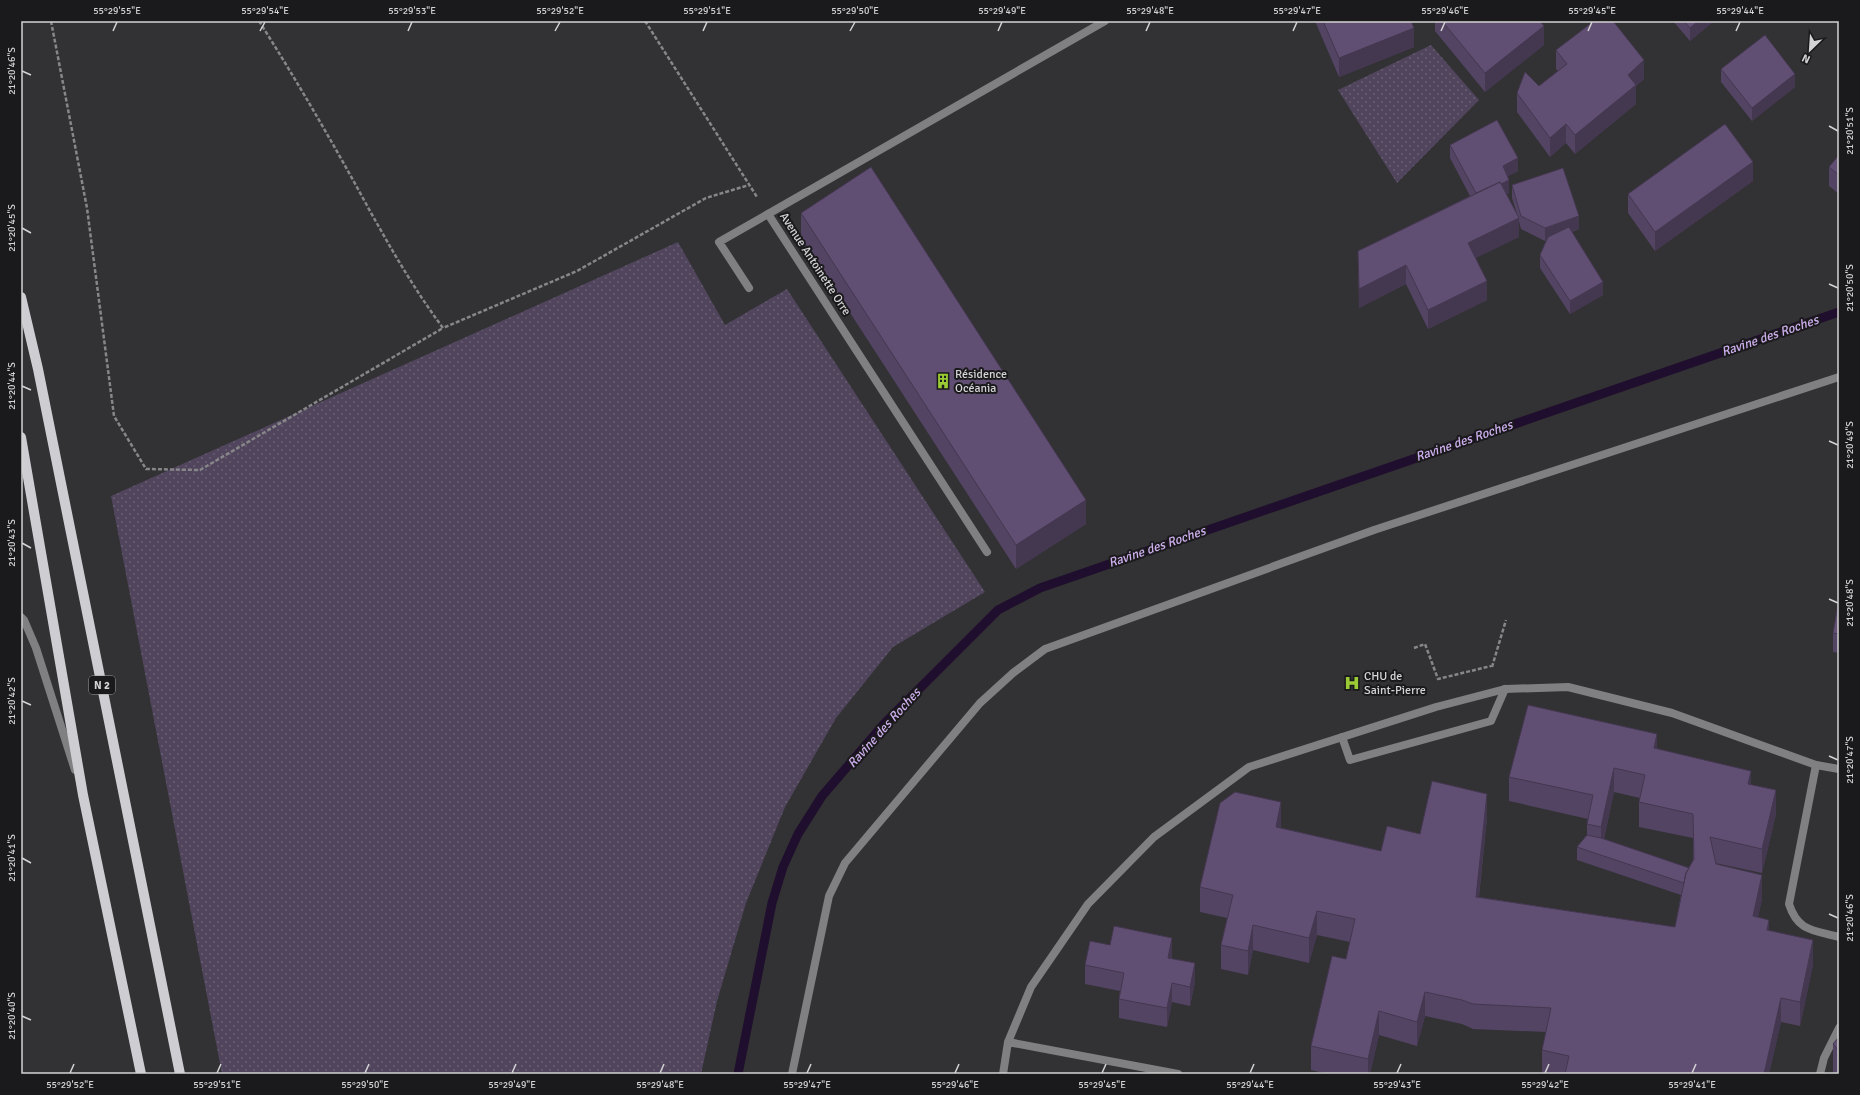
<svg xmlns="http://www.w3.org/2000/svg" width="1860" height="1095" viewBox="0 0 1860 1095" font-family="Signika,sans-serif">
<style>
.grass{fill:url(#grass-dots)}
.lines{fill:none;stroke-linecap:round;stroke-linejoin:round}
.stream{stroke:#1f0e2d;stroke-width:9}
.path{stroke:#878689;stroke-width:2.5;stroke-dasharray:4 2;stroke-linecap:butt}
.service{stroke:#807f81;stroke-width:8}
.minor{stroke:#807f81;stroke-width:8}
.primary{stroke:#cecdd1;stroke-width:10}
.wall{fill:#534463;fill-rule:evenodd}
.shaded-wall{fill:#443750}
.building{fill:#614f73;stroke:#443750}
.ticks{fill:none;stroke:#d4d3d5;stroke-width:1.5}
.labels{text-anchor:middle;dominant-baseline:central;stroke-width:4;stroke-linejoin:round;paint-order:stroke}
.shield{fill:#1a191b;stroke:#9c9b9d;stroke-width:1}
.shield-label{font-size:11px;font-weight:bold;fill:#d4d3d5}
.street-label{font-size:12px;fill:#d4d3d5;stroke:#1a191b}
.poi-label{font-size:12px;fill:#d4d3d5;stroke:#1a191b;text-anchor:start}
.water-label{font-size:13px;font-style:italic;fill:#cdafed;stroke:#1a191b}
.neatline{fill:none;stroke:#d4d3d5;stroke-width:1.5}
.ticks-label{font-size:10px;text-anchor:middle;fill:#d4d3d5}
</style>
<defs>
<pattern id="grass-dots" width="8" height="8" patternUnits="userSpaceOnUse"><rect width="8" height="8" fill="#50455c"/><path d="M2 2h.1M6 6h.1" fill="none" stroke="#685f72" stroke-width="1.8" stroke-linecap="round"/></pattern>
</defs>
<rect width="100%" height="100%" fill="#323134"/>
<path class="grass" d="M1431,45L1479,100L1397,183L1338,90Z
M678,242L725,325L787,289L985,592L893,647L836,718L785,807L746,903L717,1001L701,1074H222L111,496Z"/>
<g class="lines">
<path class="stream" d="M738,1074L772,903L783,867L798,834L822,796L884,724L998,610L1040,588L1839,312"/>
<path class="path" d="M51,21L87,208L114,416L146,469L200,470L443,328
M259,21C292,73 323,126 353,180C381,231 408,281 443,328L577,271L706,198L749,185
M645,21L757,197
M1414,648L1425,644L1438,679L1491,666
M1492,667L1506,620"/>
<path class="service" d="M749,288L719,242L768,214
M21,617L24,620L36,648L75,770
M1342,737L1350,760L1491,721L1505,689
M1816,765L1789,904C1798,932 1814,930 1839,937
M792,1074L829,896L845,863L980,703L1013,673L1045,649L1374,530L1839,377"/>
<path class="minor" d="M987,552L768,214L1105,21
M1008,1042L1178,1074
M1003,1074L1008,1042L1031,987L1088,904L1154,837L1249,767L1436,707L1505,689L1568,687L1672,713L1816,765L1839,769
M1820,1074L1824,1058L1839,1028"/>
<path class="primary" d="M21,297L38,369L180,1074
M21,437L83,795L141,1074"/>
</g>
<path class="wall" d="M1315,21H1411L1414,47L1339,77Z
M1435,21H1540L1544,45L1485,92L1435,31Z
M1673,21H1714L1690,41Z
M1556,50L1644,79L1636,86V104L1575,154L1566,143L1550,157L1517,112V93L1539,86L1558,71L1556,69Z
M1721,69L1795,87L1752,121L1721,82Z
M1450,145L1518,171L1508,176L1509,193L1506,194L1517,214L1512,198V185L1579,229L1572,232L1603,295L1570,314L1540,268V255L1546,241H1545L1521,229L1519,221V237L1475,258L1487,300L1428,329L1406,284L1359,308L1358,251L1470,196L1450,158Z
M1839,155V194L1829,186V167Z
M1753,181L1655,251L1628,213V194Z
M801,213L1086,524L1016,569L801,237Z
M1839,599V653L1833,652V633Z
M1657,748L1751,784L1776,814L1762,873L1715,863L1716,864L1762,899L1758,917L1769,931L1813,965L1800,1026L1781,1022L1769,1074H1542V1050L1546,1032L1473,1029L1462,1024L1425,1016L1417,1046L1379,1035L1370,1074H1328L1311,1070V1046L1346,959L1350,942L1317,935L1309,963L1253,950L1248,975L1221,969V945L1227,918L1200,912V887L1281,827V828L1381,851L1420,834L1487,818L1479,897L1675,927L1681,895L1577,860V847L1587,835V824L1588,819L1509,801V777ZM1614,792L1640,798L1639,802V827L1693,838V860L1689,868L1604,839Z
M1172,957V958L1195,982L1190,1006L1172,1002L1167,1027L1119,1018V999L1120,991L1085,984V965Z
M1839,1037V1074H1833V1044Z"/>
<path class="shaded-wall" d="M1698,21H1714L1690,41V28Z
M1544,26V45L1485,92V73Z
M1414,28V47L1339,77V58Z
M1644,60V79L1636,86V104L1575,154V135L1628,75Z
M1795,74V87L1752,121V108Z
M1566,124V143L1550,157V138Z
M1518,158V171L1503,179V166Z
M1753,162V181L1655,251V232Z
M1509,180V193L1477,209V196Z
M1579,216V229L1545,241V228Z
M1519,218V237L1468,262V243Z
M1406,265V284L1359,308V289Z
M1487,281V300L1428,329V310Z
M1603,282V295L1570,314V301Z
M1086,500V524L1016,569V545Z
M1657,734V758L1654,748Z
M1614,768V792L1601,851V827Z
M1751,771V795L1748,784Z
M1776,790V814L1762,873V849Z
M1487,794V818L1476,921V897Z
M1281,802V827L1276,851V827Z
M1762,875V899L1753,940V916Z
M1317,911V935L1309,963V938Z
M1769,920V944L1767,930Z
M1253,925V950L1248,975V951Z
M1172,938V957L1168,977V958Z
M1813,940V965L1800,1026V1002Z
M1195,963V982L1190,1006V987Z
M1172,983V1002L1167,1027V1008Z
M1425,992V1016L1417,1046V1022Z
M1781,998V1022L1769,1074H1764Z
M1379,1011V1035L1370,1074H1368V1059Z"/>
<path class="building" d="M1323,21H1411L1414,28L1339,58Z
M1442,21H1540L1544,26L1485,73Z
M1594,21H1613L1644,60L1628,75L1636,85L1575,135L1566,124L1550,138L1517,93L1525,72L1539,86L1567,64L1556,50Z
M1684,21H1698L1690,28Z
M1765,35L1795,74L1752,108L1721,69Z
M1497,120L1518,158L1503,166L1509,180L1501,184L1500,182L1476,193L1450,145Z
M1725,124L1753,162L1655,232L1628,194Z
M1839,155V175L1829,167Z
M871,167L1086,500L1016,545L801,213Z
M1563,168L1579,216L1545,228L1521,216L1512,185Z
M1500,182L1519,218L1468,243L1487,281L1428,310L1406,265L1359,289L1358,251Z
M1569,227L1603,282L1570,301L1540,255L1548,237Z
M1839,599V634L1833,633Z
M1528,705L1657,734L1654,748L1751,771L1748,784L1776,790L1762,849L1710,837L1716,864L1762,875L1753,916L1769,920L1767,930L1813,940L1800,1002L1781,998L1764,1074H1565L1569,1056L1542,1050L1551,1008L1473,1004L1462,1000L1425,992L1417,1022L1379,1011L1368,1059L1311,1046L1332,956L1346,959L1355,919L1317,911L1309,938L1253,925L1248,951L1221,945L1233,895L1200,887L1220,803L1235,792L1281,802L1276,827L1381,851L1387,826L1420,834L1432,781L1487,794L1476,897L1675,927L1686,873L1694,859L1693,814L1639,802L1645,775L1614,768L1601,827L1587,824L1593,795L1509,777Z
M1587,835L1601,838L1689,868L1686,873L1684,883L1577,847Z
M1114,926L1172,938L1168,958L1195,963L1190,987L1172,983L1167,1008L1119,999L1124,973L1085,965L1090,941L1110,945Z
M1839,1037V1051L1833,1044Z"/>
<path class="ticks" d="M113,31L117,22M260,31L265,22M408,31L412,22M555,31L560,22M703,31L707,22M850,31L855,22M998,31L1002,22M1146,31L1150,22M1293,31L1297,22M1441,31L1445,22M1588,31L1592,22M1736,31L1740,22M22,71L31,75M1829,126L1838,131M22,228L31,233M1829,284L1838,288M22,386L31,390M1829,441L1838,445M22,543L31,548M1829,599L1838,603M22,701L31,705M1829,756L1838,760M22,858L31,863M1829,914L1838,918M22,1016L31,1020M70,1073L74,1064M217,1073L221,1064M365,1073L369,1064M512,1073L516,1064M660,1073L664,1064M807,1073L811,1064M955,1073L959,1064M1102,1073L1106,1064M1250,1073L1254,1064M1397,1073L1401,1064M1545,1073L1549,1064M1692,1073L1696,1064"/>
<defs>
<symbol id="building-bare" viewBox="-9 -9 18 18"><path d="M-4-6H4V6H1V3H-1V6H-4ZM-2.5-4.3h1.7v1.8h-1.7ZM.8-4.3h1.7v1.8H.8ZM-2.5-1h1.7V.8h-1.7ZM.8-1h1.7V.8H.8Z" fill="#9acb34" stroke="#1a191b" stroke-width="2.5" paint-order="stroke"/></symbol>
<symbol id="hospital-bare" viewBox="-9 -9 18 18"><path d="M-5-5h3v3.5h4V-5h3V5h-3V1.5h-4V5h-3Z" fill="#9acb34" stroke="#1a191b" stroke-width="2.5" paint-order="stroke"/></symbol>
</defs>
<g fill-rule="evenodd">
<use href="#building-bare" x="932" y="370" width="22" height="22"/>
<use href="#hospital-bare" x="1341" y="672" width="22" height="22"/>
</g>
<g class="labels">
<rect class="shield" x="89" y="676" width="26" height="18" rx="3"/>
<g class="shield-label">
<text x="102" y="685">N 2</text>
</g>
<g class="street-label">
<text transform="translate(815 264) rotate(57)">Avenue Antoinette Orre</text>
</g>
<g class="poi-label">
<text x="955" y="374">Résidence<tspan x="955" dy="14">Océania</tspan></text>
<text x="1364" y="676">CHU de<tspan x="1364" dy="14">Saint-Pierre</tspan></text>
</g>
<g class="water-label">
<text transform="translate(1770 336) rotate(-19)">Ravine des Roches</text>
<text transform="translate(1464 441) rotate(-19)">Ravine des Roches</text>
<text transform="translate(1157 547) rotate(-19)">Ravine des Roches</text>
<text transform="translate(884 728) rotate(-48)">Ravine des Roches</text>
</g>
</g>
<rect width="1860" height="1095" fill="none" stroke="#1a191b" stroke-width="44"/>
<g transform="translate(1810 50) rotate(205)" stroke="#1a191b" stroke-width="3" paint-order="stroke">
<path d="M0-3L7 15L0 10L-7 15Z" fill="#d4d3d5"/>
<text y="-6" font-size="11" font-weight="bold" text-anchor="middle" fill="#d4d3d5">N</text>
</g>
<rect x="22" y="22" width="1816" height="1051" class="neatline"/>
<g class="ticks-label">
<text x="117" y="14">55°29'55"E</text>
<text x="265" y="14">55°29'54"E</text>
<text x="412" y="14">55°29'53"E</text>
<text x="560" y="14">55°29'52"E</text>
<text x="707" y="14">55°29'51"E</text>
<text x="855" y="14">55°29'50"E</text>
<text x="1002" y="14">55°29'49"E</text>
<text x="1150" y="14">55°29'48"E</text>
<text x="1297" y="14">55°29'47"E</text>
<text x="1445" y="14">55°29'46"E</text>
<text x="1592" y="14">55°29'45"E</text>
<text x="1740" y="14">55°29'44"E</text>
<text transform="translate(11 71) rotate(-90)" y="4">21°20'46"S</text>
<text transform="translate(1849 131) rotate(-90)" y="4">21°20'51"S</text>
<text transform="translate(11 228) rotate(-90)" y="4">21°20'45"S</text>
<text transform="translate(1849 288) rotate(-90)" y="4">21°20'50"S</text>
<text transform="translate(11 386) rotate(-90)" y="4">21°20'44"S</text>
<text transform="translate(1849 445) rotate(-90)" y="4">21°20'49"S</text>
<text transform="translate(11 543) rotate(-90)" y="4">21°20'43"S</text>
<text transform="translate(1849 603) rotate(-90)" y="4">21°20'48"S</text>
<text transform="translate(11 701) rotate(-90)" y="4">21°20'42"S</text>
<text transform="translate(1849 760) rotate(-90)" y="4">21°20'47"S</text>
<text transform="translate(11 858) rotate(-90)" y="4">21°20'41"S</text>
<text transform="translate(1849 918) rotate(-90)" y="4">21°20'46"S</text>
<text transform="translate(11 1016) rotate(-90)" y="4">21°20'40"S</text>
<text x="70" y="1088">55°29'52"E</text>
<text x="217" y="1088">55°29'51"E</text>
<text x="365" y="1088">55°29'50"E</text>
<text x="512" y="1088">55°29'49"E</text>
<text x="660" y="1088">55°29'48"E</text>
<text x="807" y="1088">55°29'47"E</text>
<text x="955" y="1088">55°29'46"E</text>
<text x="1102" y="1088">55°29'45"E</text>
<text x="1250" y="1088">55°29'44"E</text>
<text x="1397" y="1088">55°29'43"E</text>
<text x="1545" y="1088">55°29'42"E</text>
<text x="1692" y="1088">55°29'41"E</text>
</g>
</svg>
